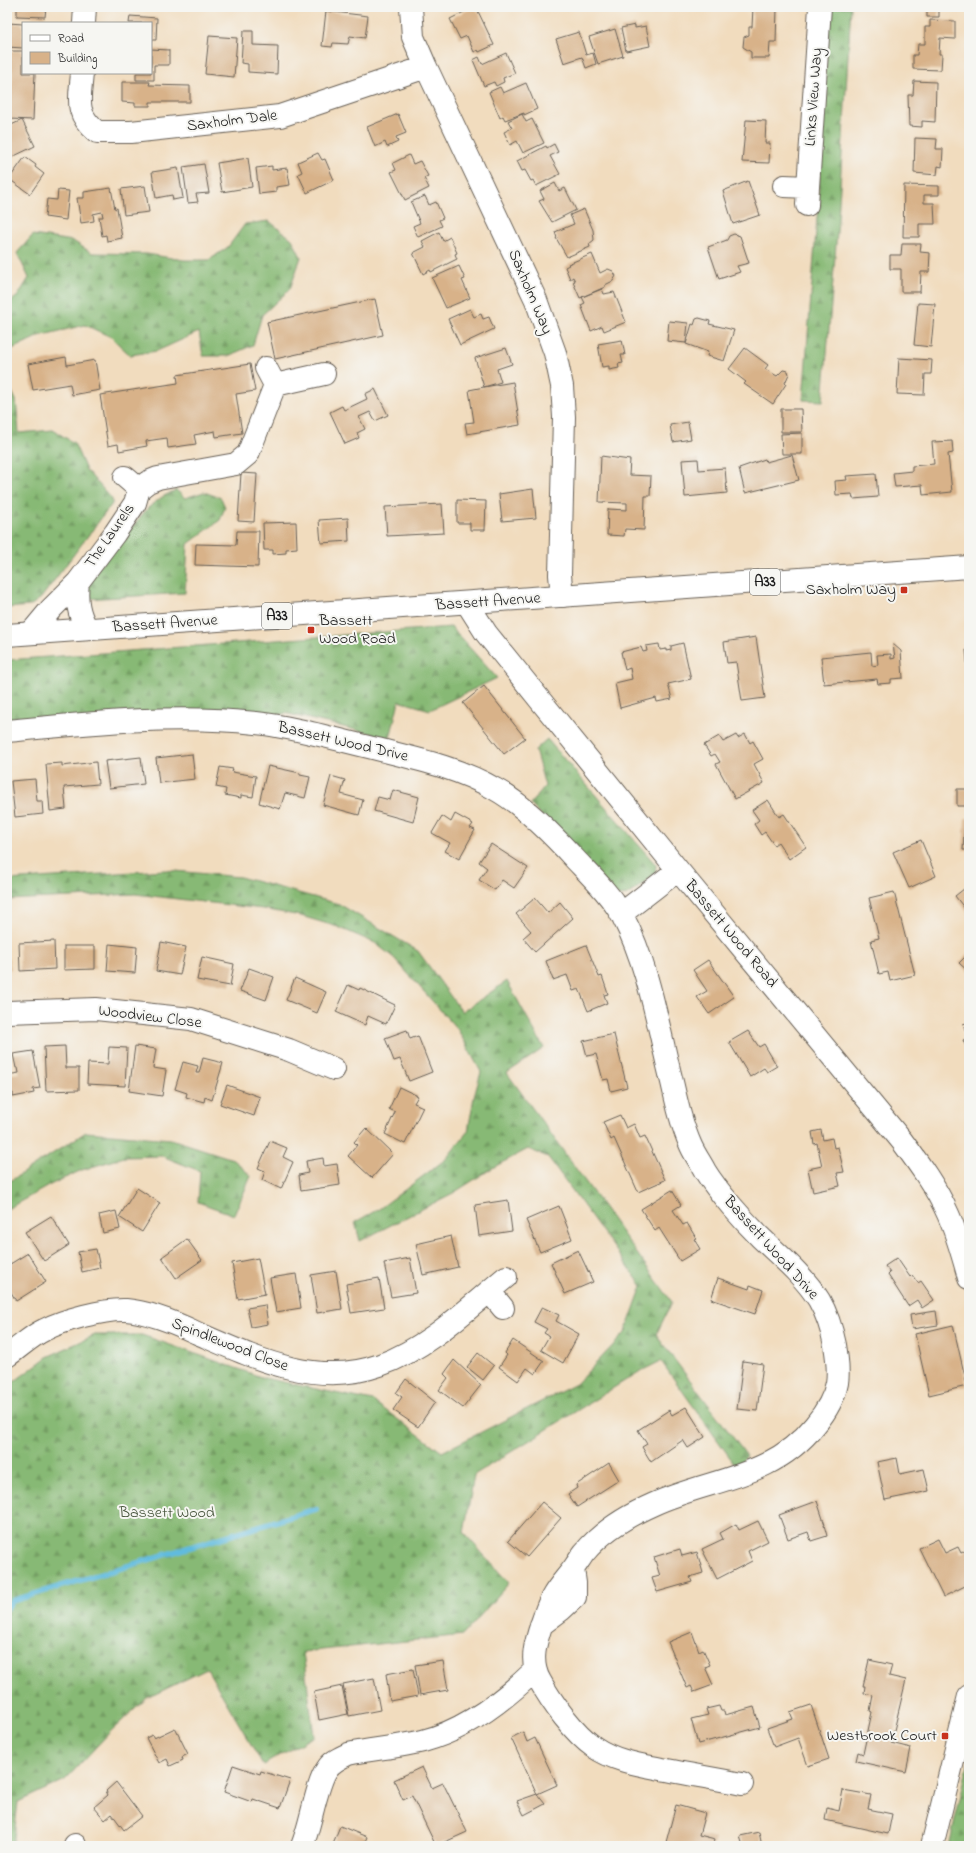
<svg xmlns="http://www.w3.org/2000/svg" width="976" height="1853" viewBox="0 0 976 1853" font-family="'Indie Flower',sans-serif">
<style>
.forest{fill:url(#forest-firs);stroke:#526a48}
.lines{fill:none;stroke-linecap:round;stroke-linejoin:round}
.stream{stroke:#61bbde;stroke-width:6}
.building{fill:#d8b289}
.minor-casing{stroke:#675f55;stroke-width:24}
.primary-casing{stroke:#675f55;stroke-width:24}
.minor{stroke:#fff;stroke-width:22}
.primary{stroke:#fff;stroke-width:22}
.poi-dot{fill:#c8321e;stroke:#f6f6f2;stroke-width:1.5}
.labels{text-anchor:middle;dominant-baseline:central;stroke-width:4;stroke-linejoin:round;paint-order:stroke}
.shield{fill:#f6f6f2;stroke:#5d5d5c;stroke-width:1}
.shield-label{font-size:15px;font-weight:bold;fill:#1c1c1c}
.street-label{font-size:16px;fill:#1c1c1c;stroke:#f6f6f2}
.poi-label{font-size:16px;fill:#1c1c1c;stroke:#f6f6f2;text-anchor:end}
.park-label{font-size:16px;fill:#47553c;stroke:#f6f6f2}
</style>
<defs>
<pattern id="forest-firs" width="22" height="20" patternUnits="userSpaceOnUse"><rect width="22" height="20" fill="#87b974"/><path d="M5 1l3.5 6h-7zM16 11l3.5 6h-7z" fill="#749e64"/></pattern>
</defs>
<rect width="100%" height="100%" fill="#f6f6f2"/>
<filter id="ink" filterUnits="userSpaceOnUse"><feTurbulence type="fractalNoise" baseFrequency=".025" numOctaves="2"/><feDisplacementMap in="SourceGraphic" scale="8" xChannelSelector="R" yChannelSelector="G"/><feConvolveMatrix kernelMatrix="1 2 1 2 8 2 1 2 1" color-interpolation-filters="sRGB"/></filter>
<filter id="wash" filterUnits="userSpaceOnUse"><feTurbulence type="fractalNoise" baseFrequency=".012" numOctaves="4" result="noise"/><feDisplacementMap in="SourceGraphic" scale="16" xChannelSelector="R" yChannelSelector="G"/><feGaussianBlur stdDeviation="0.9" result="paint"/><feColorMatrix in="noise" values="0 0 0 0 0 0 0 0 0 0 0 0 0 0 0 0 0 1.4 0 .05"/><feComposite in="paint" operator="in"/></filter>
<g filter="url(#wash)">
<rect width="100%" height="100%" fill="#f1dcbe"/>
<path class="forest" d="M829,7H851L838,220L823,401L803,400L818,205Z
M269,221L292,239L301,257L290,289L262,315L253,345L228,356H203L199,332L157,351L130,355L111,337L85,325L39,336L8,351L7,358V303L17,297L29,278L17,253L33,235L73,241L92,253L147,254L184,260H209L228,247L245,224Z
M7,382L16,400L19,433L53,430L74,443L86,470L112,499V504L41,598L30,606L7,608Z
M176,490L185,498L204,492L221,498L225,507L220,520L188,544L185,593L87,599V581L148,508L162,497Z
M451,627L497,678L430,710L399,701L390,738L285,713L273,719L7,725V660Z
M547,739L656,865L655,874L628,895L618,896L530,804L545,786L535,750Z
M165,870L240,877L339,904L418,951L462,1012L507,981L544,1048L507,1073L672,1302L656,1335L747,1456L736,1466L661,1361L639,1372L474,1475L464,1533L509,1583L463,1635L303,1652L314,1736L263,1765L207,1669L147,1698L111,1731L65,1780L18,1802L13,1846H7V1387L47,1357L95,1335H142L264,1378L373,1401L442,1452L576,1384L625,1333L642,1286L548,1157L528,1149L494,1167L455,1192L360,1241L355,1222L379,1209L446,1159L468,1131L474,1097L481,1072L458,1030L394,958L375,943L338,927L301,916L263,909L135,894L7,900V880Z
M86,1132L171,1139L233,1159L251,1176L234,1215L198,1202L200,1171L162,1156L124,1157L82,1170L52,1184L7,1209V1183Z
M969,1760V1846H949Z"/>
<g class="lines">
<path class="stream" d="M7,1607L12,1601L316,1509"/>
</g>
<g id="blocks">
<path class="building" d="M17,7H46L45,17L17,16Z
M131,7H143V9H131Z
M474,7H476L494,45L479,52L478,50L474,52L467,36L460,39L450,19Z
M753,7L777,8L776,42H770L769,58H751V52L743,47L744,37L749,35V27H752Z
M927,7H954V10L939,9V17H927Z
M326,11L368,16L365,38L350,36L348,44L333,43L332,47L322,46Z
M130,16L157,18L156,40H151V23H129Z
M930,20L955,21V39L940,38L939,54H942L941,70L913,69V55H917L918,44H925V27H930Z
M8,23L23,24V48L7,47Z
M635,25V28L646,26L650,46L626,51L621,28Z
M615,29L623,56L598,64L589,37Z
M243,31H253V45L278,46L277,74L248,72V64L241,63Z
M579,32L586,55L593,53L596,64L586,68L582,57L564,63L556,39Z
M209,36L237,38L234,77L205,74Z
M151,49L169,50V65H154V80H136V73H151Z
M10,51H23V73H35L33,120L9,119V113H7V81L12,82V71H9Z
M506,53L515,73L503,78L504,82L496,86L494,82L484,86L473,60L479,57L482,64Z
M914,81L936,82L935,122L922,121V127L909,126L908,95H913Z
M122,82H150L149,85L190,86V102H150V106H135V103L122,102Z
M526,83L537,109L524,115V113L505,120L503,116L500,118L489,92L500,87L503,93Z
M398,114L406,133L396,137L398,142L387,147L385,142L375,147L367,127Z
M522,114L526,122L532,119L544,143L523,153L517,141L510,145L504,132L512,128L508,121Z
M22,120L35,146L8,159L7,127Z
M746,120L766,121L765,143H770L769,163L742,162Z
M915,138L937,139L936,149H943L942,167L938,166L937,175L914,173Z
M554,144L558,152L550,156L560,174L536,186L533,180L531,181L525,170L522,171L517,161L546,146L547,148Z
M318,153L322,160L325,159L334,180L307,193L298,174L302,172L298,162Z
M409,155L413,164L420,161L428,176L424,178L429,188L405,200L391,172L396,170L393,163Z
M25,157L36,165L35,167L44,174L30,194L9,179Z
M248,158L252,187L222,192L217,163Z
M204,164L209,193L196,194L198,202L188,203L183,167Z
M272,166V170L287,168L290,185L276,187V192L259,194L256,168Z
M178,168L183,198L173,200L172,195L156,198L152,172Z
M748,181L760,215L733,224L723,191Z
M555,183L559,191L565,188L576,210L552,222L539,201L544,199L540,191Z
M904,185L939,186V195H924V203H934L935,224H919V237H903Z
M145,186L149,212L124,215L121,189Z
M111,188L115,209L117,208L122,238L107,241L106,235L102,236L99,217H103L102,212L93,214L94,221L81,223L77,198H84V192Z
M58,190L69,191L66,220L45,217L47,199L57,200Z
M425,196L429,205L436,202L443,218L439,220L442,226L418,237L413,226L420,223L411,202Z
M584,209L593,230L594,240L589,244L590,247L567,257L556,238H557L555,232L574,224L570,215Z
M439,232L443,241L450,237L457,253L455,254L457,259L431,272L430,270L423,274L413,253L425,247L422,241Z
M734,234L740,236L749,263L737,266L740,272L719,279L708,247L727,240L729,236Z
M902,244H921L920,252L930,253L929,272H921L920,292H901V269H890V255H901Z
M592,254L600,273L608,269L613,271L616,276L613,281L605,285V287L580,298L573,282L575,281L573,277L570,279L565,267L569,265L568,264Z
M459,266L465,279L462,280L470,298L446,308L432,278Z
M602,289L604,294L614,292L626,322L604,331L602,326L591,331L581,305L585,303L582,297Z
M375,299L383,335L275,359L267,322Z
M918,303L935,304L931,347L914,345Z
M470,309L474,317L481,314L483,319L489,317L494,329L460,345L448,319Z
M699,318L710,321L709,324L734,330L724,361L707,356L708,352L686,344L692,324L694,325L696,319Z
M669,321L688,323L686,343L667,341Z
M622,340L625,355H621L623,363L618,364L619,368L609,370V366L602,367L598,344Z
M506,348L512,364L497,369L501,382L484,387L513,382L520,425L467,434L465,423L474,422L469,390L484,387L475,358Z
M745,348L768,365L765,369L777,376L783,370L788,371L789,374L785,383L786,384L773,404L744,384L746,382L729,369Z
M66,357L67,365L95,360L100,390L72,395L70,384L33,390L28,364Z
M899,358L932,360L931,374H925L924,395L897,394Z
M250,364L255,391L236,394L242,433L216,437L215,431L194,435L196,444L168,448L167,438L146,441L147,446L119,451L118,444L108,446L100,395L178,383L177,375Z
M375,389L388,415L375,421L370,412L359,417L365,429L357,433L359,438L345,444L330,412L342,406L344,410L367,399L365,394Z
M781,409H801L802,432H781Z
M688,422L691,439L673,442L670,425Z
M802,433V454H782L781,434Z
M952,441L953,453L948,454L952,492L923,495L922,485L895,487L893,473L912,471V466L934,464L932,442Z
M792,455L799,480L745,493L739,468L765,459L766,462Z
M601,456L630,460L629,475L651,476L650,496H645L644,530L625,529L624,536L607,535L608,509L627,510V503L599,502Z
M698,459L699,470L725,468L727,493L685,497L682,460Z
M241,473L257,474L254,522L238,521Z
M876,474L878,497L853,499L852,494L836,495L835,481L847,480L846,476Z
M533,489L536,518L502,521L499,494Z
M457,500L486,501L485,530H470V523H457Z
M442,504L444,533L387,536L385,507Z
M348,518L349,541L321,543L319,520Z
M296,522L297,548L286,549V553L273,554V550H264L263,523Z
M237,531H259L258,567L195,565L196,544L236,545Z
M756,637L765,698L742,701L736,662L727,663L724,642Z
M683,643L691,679L668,684L672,699L657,702L656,698L620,708L615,683L632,679L630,668L625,670L621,652L641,647L643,652L647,651L646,646L659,644L660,650L666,649V651L671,650V646Z
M893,644L901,651L903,678L891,679V683L878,684L877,679L824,684L821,657L871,652L872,666L878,665L877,655L891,654V659L895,658Z
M966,650H969V674H968Z
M484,686L525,738L504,754L463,703Z
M745,734L750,743L753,741L763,759L754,764L764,783L735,799L716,764L720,762L715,754L711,756L704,745L719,736L723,742L736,735L738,738Z
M192,754L195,779L159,783L156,758Z
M141,757L144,784L109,788L105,761Z
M96,762L98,784L64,787L66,809L50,811L46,764L62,763V766Z
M268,766L300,773V775L310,777L305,798L285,793L280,809L259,803Z
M220,767L233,769L232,772L256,776L253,797L241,795V798L225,795L226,789L216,787Z
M331,776L345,780L341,794L363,800L359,815L323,805Z
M35,779L37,801H42L43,814L15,817L11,781Z
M957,789H969V806H957Z
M393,790L419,797L413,822L374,811L378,797L390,800Z
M768,800L779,817L784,814L806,847L789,859L778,842L774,845L765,832L761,835L754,824L759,820L752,810Z
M455,814L473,824L470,828L475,830L459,859L445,851L450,843L432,833L442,816L451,822Z
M965,818H969V850H963Z
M921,840L936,876L909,888L893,852Z
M491,844L528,868L514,888L502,880L495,890L479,880L487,868L479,862Z
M969,885V914L955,896Z
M894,892L915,975L890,981L888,972L879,974L871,940L879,938L869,898Z
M535,898L548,913L560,902L573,918L535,952L523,938L531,931L516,914Z
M54,941L55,969L20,971L19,943Z
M161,942L186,947L180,975L156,971Z
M109,944L137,947L135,973L107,971Z
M586,945L599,977L602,976L608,994L604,995L607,1003L588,1011L579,989L573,991L567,975L553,980L546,961Z
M64,946H95V969L64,970Z
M969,953V972L959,963Z
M7,954L11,969L7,970Z
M202,957L234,964L230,986L197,980Z
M708,960L734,997L709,1014L697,997L707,991L693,970Z
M249,968L274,977L266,1000L240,991Z
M295,978L326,992L317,1013L286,1000Z
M348,985L359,990L360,988L395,1005L386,1024L368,1016L365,1025L336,1012Z
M969,1022V1049H967L963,1040L968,1038L963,1024Z
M407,1030L410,1039L418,1036L432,1072L409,1081L400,1059L394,1061L385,1038Z
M748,1031L759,1047L764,1044L777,1066L767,1072L764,1068L750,1077L729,1042Z
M614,1034L627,1087L611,1091L608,1079L603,1080L596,1054L587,1056L583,1041Z
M65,1046L66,1068H79V1090L46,1091L44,1047Z
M135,1046L156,1049L153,1068L166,1070L162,1096L129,1091Z
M109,1047L127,1048L125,1086L87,1084L88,1063L108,1064Z
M33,1051L40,1088L33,1089L34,1093L13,1097V1093L7,1094V1075L19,1073L18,1068H16L13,1054Z
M203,1058L223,1063L212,1100L205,1097L204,1102L186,1097L187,1093L175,1089L183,1062L198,1066L196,1073H199Z
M227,1085L260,1097L254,1116L220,1104Z
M399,1087L418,1096L414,1103L423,1107L405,1144L385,1134L395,1112L389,1109Z
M620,1115L626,1128L634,1124L640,1138L645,1136L665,1180L638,1192L614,1138L611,1140L603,1122Z
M366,1128L393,1154L372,1178L348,1156L357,1145L354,1142Z
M821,1130L823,1140L832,1138L834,1148L838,1147L844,1172L837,1173L840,1186L813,1192L808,1169L822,1166L817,1143L814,1144L812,1132Z
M270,1141L287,1148L283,1157L293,1162L281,1189L262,1180L265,1171L258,1168Z
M323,1158L324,1166L337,1164L340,1185L301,1191L299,1175L308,1173L306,1161Z
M137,1188L160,1203L142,1232L119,1217Z
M672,1190L681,1205L673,1210L683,1225L687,1223L696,1238L694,1239L700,1249L680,1261L659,1228L655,1231L641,1209Z
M508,1200L512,1231L479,1236L475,1205Z
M559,1206L572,1239L540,1252L526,1220Z
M116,1211L120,1229L103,1233L99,1215Z
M51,1216L69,1245L44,1261L25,1232Z
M451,1236L458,1267L423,1275L416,1244Z
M187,1239L202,1260L176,1278L162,1257Z
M96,1249L100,1268L82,1272L78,1252Z
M578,1250L593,1282L565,1294L551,1263Z
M28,1253L46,1282L16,1301L7,1285V1266Z
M258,1258L265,1294L238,1299L232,1263Z
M410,1258L416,1293L391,1297L384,1263Z
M897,1258L910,1277L912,1275L918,1283L921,1281L934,1300L922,1308L917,1300L908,1306L888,1275L890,1273L885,1266Z
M336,1271L342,1309L317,1313L311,1275Z
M296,1274L301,1308L276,1312L270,1278Z
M379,1278L384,1308L351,1313L346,1284Z
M718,1278L749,1289L750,1285L763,1290L755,1314L711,1299Z
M265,1305L268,1324L251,1327L247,1308Z
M542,1307L559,1315L556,1321L579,1334L563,1363L541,1350L549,1336L544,1333L547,1329L534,1322Z
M936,1311L938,1325L912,1329L910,1315Z
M953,1325L967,1386L929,1395L915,1334Z
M513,1340L544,1361L535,1374L527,1368L518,1381L499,1367L507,1355L505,1353Z
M478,1353L494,1366L483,1380L467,1367Z
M454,1360L481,1385L463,1408L439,1390L448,1378L444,1374Z
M743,1361L763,1364L757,1411L737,1409Z
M406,1379L435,1402L418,1427L393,1410L402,1397L396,1393Z
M686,1407L705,1437L688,1448L683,1440L651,1462L642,1447L647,1444L638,1430L669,1410L672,1415Z
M897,1458L900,1474L924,1469L929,1491L885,1500L877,1462Z
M609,1463L619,1480L577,1507L568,1494L577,1488L576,1485Z
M817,1501L825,1525H824L827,1536L811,1541L808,1532L788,1539L779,1515Z
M542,1502L561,1518L527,1557L508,1541Z
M758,1521L768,1541L748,1551L752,1561L717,1579L702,1549L723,1539L720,1533L736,1524L739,1530Z
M938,1539L945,1553L958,1547L961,1553L969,1549V1584L943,1597L919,1548Z
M680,1549L682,1556L697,1552L703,1573L690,1577L692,1582L657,1592L652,1578L660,1576L654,1557Z
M692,1632L699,1651L703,1649L710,1665L705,1667L713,1685L694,1692L691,1686L687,1688L668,1642Z
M869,1660L892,1665L889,1676L906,1680L891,1743L911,1748L906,1772L856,1761L858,1752L863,1754L872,1712L870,1711L873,1695L864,1693L865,1686H863Z
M443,1661L448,1690L420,1695L415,1665Z
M413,1669L418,1696L390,1701L386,1674Z
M374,1678L380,1710L349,1716L343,1684Z
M342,1686L348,1714L319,1720L314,1692Z
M811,1705L829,1759L808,1766L798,1738L774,1747L767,1728L793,1719L790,1712Z
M719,1706L721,1711H724L725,1715L754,1707L760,1727L698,1744L691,1719L708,1715L706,1709Z
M175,1728L188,1754L182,1757L183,1760L170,1766L167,1759L159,1763L146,1738L152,1735L154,1738Z
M523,1732L527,1742L535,1738L557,1785L537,1794L511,1738Z
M233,1765L260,1774L261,1771L290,1780L280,1808L253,1799L252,1802L224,1792Z
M422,1767L432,1788L443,1783L467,1832L436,1846L412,1796L403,1800L394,1780Z
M116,1782L142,1816L124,1830L112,1814L105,1820L94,1807L108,1795L106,1791Z
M843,1790L871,1795L868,1809L892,1814L888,1834L825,1820L827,1808L839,1811Z
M537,1794L545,1804L524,1815L517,1801Z
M676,1805L705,1813L699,1835L715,1839L713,1846H665Z
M340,1826L367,1837L363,1846H332Z
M759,1832L762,1846H743L740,1836Z"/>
</g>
</g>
<g filter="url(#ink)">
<use href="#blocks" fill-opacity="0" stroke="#675f55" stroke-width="1"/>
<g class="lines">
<defs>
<path id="minor" d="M411,7L413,37L426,67L536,300L555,353L562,386L564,417L560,575L562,596
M84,23L85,7
M82,73C80,100 74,113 97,132H131L280,116L426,67
M784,186L808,187L807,205
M808,187L820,7
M266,368L275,385
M125,477L139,489
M139,489L148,482L158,478L236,464L248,454L275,385L324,374
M78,582C76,600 78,613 87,629
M467,603L486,633L540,700L678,870L902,1141C919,1164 936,1187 948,1214C957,1234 963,1256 969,1278
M31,633L51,609L78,582L115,533L135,503L139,489
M7,731C90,723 173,714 256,723C296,727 337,740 377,749C417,759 459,768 495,789C524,805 552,834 574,858C591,876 611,895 623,917C649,967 658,1027 672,1082C677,1104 682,1126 691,1146C695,1155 701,1163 705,1171C718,1192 743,1220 760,1237C781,1257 804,1276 819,1300C827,1314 832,1330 835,1345C837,1357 839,1371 837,1383C834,1399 825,1413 815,1425C772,1479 711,1478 654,1504C629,1515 602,1531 584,1553C583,1554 574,1568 573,1569C559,1587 551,1594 544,1617C537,1638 528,1660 540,1681C552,1703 574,1733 594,1747C616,1762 642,1765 667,1770C692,1775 717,1779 742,1784
M621,914L678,870
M7,1012L96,1009L191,1019L289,1050L334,1069
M489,1291L503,1308
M7,1356C19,1348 31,1336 44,1330C63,1320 104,1309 126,1310C149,1312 176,1323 197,1333C255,1358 316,1388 380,1365C428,1348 467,1309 506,1277
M541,1625L561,1610L575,1597V1583L573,1569
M75,1845V1846
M302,1846C311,1825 316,1785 327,1769C332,1761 340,1758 348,1754C373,1749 399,1747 423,1741C466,1730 503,1701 534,1671"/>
<path id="primary" d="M7,635L969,567
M932,1846L969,1696"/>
</defs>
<use href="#minor" class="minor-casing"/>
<use href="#primary" class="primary-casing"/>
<use href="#minor" class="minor"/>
<use href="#primary" class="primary"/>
</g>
</g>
<g class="poi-dot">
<rect x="900" y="586" width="8" height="8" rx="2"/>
<rect x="307" y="626" width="8" height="8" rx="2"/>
<rect x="941" y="1732" width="8" height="8" rx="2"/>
</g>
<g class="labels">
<g class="shield">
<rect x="750" y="569" width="30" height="26" rx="3"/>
<rect x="262" y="603" width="30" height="26" rx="3"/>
</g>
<g class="shield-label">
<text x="765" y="582">A33</text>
<text x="277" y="616">A33</text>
</g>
<g class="street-label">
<text transform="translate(814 97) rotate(-86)">Links View Way</text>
<text transform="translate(232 121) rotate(-7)">Saxholm Dale</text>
<text transform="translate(530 292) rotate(67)">Saxholm Way</text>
<text transform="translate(110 536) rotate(-55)">The Laurels</text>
<text transform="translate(488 602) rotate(-4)">Bassett Avenue</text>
<text transform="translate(165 624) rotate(-4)">Bassett Avenue</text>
<text transform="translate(343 742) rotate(13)">Bassett Wood Drive</text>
<text transform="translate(731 934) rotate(50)">Bassett Wood Road</text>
<text transform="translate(150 1017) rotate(7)">Woodview Close</text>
<text transform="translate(771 1248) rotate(48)">Bassett Wood Drive</text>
<text transform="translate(230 1345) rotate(21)">Spindlewood Close</text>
</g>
<g class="poi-label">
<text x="896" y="590">Saxholm Way</text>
<text x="319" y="621" text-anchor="start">Bassett<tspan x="319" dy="18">Wood Road</tspan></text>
<text x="937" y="1736">Westbrook Court</text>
</g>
<g class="park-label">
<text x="167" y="1513">Bassett Wood</text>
</g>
</g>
<rect width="976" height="1853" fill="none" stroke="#f6f6f2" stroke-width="24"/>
<rect x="22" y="22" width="130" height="52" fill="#f6f6f2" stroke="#9f9f9c"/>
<rect x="30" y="35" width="20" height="6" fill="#ffffff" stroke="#9f9f9c"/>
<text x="58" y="42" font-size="12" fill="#1c1c1c">Road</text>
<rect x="30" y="52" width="20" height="12" fill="#d8b289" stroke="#9f9f9c"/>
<text x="58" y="62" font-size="12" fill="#1c1c1c">Building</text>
</svg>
